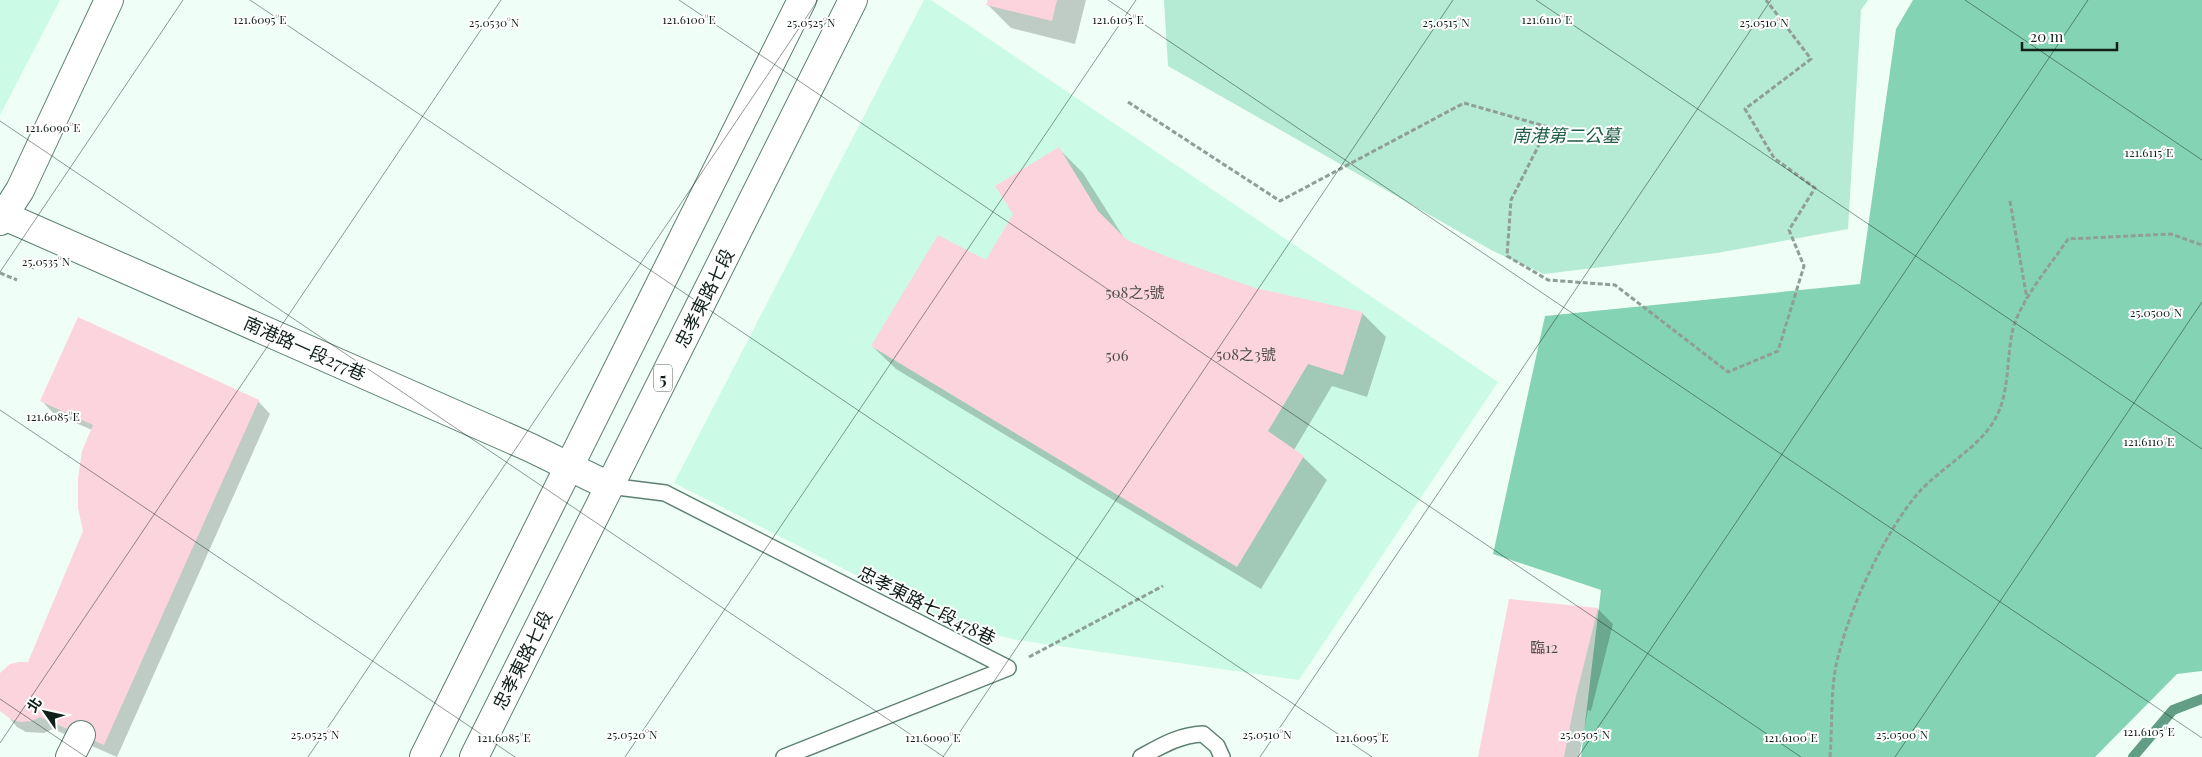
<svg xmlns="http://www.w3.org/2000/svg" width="2202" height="757" viewBox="0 0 2202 757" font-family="'Playfair Display','Noto Sans TC',serif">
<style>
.built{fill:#cbfbe7}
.green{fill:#b5ead4}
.forest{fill:#85d3b5}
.shadow{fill:#0003}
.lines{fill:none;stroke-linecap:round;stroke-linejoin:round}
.stream{stroke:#629d86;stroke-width:10}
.building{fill:#fcd4de}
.lane-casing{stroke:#5d8173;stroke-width:18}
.street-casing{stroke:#5d8173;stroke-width:30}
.secondary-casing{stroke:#5d8173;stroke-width:30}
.primary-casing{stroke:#5d8173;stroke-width:30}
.path{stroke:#8f9e98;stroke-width:3;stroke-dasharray:5 2.5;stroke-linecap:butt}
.lane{stroke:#fff;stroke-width:15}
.street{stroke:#fff;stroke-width:28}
.secondary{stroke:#fff;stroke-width:28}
.primary{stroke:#fff;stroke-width:28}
.ticks{fill:none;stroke:#11201a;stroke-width:1;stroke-opacity:0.45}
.labels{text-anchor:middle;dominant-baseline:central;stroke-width:4;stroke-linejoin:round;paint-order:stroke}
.number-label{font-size:15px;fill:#4c4d4b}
.shield{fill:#fff;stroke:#58635f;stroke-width:1}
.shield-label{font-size:16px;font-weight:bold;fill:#11201a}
.park-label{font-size:18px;font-style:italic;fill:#205d49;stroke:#fff}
.street-label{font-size:18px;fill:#11201a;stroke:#fff}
.ticks-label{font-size:12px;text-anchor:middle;fill:#11201a;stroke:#fff;stroke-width:4;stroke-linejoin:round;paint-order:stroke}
</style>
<rect width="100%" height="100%" fill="#effef7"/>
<path class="built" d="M0,0H60L0,115Z
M924,0H931L1498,382L1299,680L1017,640L955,625L674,483Z"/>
<path class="green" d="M1164,0H1868L1861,10L1848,229L1717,253L1544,274L1493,251L1168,66Z"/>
<path class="forest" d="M1913,0H2202V671L2177,674L2095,757H1581L1601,590L1493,554L1545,316L1860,284L1896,29Z"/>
<path class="shadow" d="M989,0H1086L1075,44L1011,28L988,5Z
M1059,149L1083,173L1126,241L1165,257L1255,289L1362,313L1386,337L1367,397L1332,386L1294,450L1303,457L1327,480L1261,589L896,369L872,346L986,262Z
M41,400L258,401L270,414L117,757L53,729L44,733L26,732L17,727L0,707V676L29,663L84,531L92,430L53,413Z
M1510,600L1598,609L1613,624L1591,711L1588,710L1579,757H1479Z"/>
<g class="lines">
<path class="stream" d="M2133,757L2173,710L2202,699"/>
</g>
<path class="building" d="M988,0H1057L1052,21L986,5Z
M1059,147L1098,211L1127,240L1165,256L1255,288L1363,312L1343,375L1308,364L1268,431L1304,456L1237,567L871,346L938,235L986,260L1013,214L995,186Z
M78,317L259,400L104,745L40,717L32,721L21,722L12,720L0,711V673L10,664L19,662H28L83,531L78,508V478L82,451L93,425L40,401Z
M1509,599L1598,608L1576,696L1564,757H1478Z"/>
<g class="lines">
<defs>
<path id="lane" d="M609,486L665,493L1008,668
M784,757L1008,668
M1141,757C1161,746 1179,735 1203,734L1217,746L1222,757"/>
<path id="street" d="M0,214L529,447L609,486
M70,757L81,735"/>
<path id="secondary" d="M0,221L20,190L109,0"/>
<path id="primary" d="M424,757L802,0
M474,757L853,0"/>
</defs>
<use href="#lane" class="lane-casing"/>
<use href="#street" class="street-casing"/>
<use href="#secondary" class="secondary-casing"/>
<use href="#primary" class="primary-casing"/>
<path class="path" d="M1128,102L1280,201L1464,103L1548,127L1511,200L1507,256L1548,280L1615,285L1728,372L1778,351L1804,266L1789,230L1815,188L1774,158L1745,109L1811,59L1766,0
M2010,201L2027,299
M32,269L34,262
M0,273L17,280
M1029,657L1163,586
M1830,757C1832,731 1831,704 1834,678C1841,624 1884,531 1920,491C1945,464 1985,445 1999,411C2009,387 2007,358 2012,333C2019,301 2050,266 2068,239L2171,234L2202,245"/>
<use href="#lane" class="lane"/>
<use href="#street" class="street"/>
<use href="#secondary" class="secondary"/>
<use href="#primary" class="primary"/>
</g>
<path class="ticks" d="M250,0L1372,757M679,0L1801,757M1108,0L2202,738M1536,0L2202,449M1965,0L2202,160M0,121L944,757M0,272L183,0M0,410L515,757M0,699L86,757M0,743L501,0M308,757L818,0M625,757L1136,0M943,757L1453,0M1260,757L1771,0M1578,757L2088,0M1895,757L2202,302"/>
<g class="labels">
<g class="number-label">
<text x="1135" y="292">508之5號</text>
<text x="1246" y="354">508之3號</text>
<text x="1117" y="355">506</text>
<text x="1544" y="647">臨12</text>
</g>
<rect class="shield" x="654" y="364.5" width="18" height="27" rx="4"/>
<g class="shield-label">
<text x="663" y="378">5</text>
</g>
<g class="park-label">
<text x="1566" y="135">南港第二公墓</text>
</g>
<g class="street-label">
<text transform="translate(704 298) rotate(-63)">忠孝東路七段</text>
<text transform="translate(305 348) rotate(24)">南港路一段277巷</text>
<text transform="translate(927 605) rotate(27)">忠孝東路七段478巷</text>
<text transform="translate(522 660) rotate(-63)">忠孝東路七段</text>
</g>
</g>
<g class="ticks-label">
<text x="260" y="24">121.6095°E</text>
<text x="689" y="24">121.6100°E</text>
<text x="1118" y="24">121.6105°E</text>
<text x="1547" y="24">121.6110°E</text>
<text x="494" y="27">25.0530°N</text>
<text x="811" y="27">25.0525°N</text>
<text x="1446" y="27">25.0515°N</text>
<text x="1764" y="27">25.0510°N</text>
<text x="53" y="132">121.6090°E</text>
<text x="2149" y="157">121.6115°E</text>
<text x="46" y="266">25.0535°N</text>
<text x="2156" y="317">25.0500°N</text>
<text x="53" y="421">121.6085°E</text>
<text x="2149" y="446">121.6110°E</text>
<text x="2149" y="736">121.6105°E</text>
<text x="315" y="739">25.0525°N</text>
<text x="632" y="739">25.0520°N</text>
<text x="1267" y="739">25.0510°N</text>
<text x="1585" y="739">25.0505°N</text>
<text x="1902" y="739">25.0500°N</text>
<text x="504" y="742">121.6085°E</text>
<text x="933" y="742">121.6090°E</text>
<text x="1362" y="742">121.6095°E</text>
<text x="1791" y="742">121.6100°E</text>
</g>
<g transform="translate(45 712) rotate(304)" stroke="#ffffff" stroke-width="4" paint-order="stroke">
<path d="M0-4L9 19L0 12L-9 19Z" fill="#11201a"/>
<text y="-8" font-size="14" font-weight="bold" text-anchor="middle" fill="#11201a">北</text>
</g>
<path d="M2022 42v8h95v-8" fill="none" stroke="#11201a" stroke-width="2.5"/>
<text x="2030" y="42" font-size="15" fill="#11201a" stroke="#ffffff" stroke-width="4" paint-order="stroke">20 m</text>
</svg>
